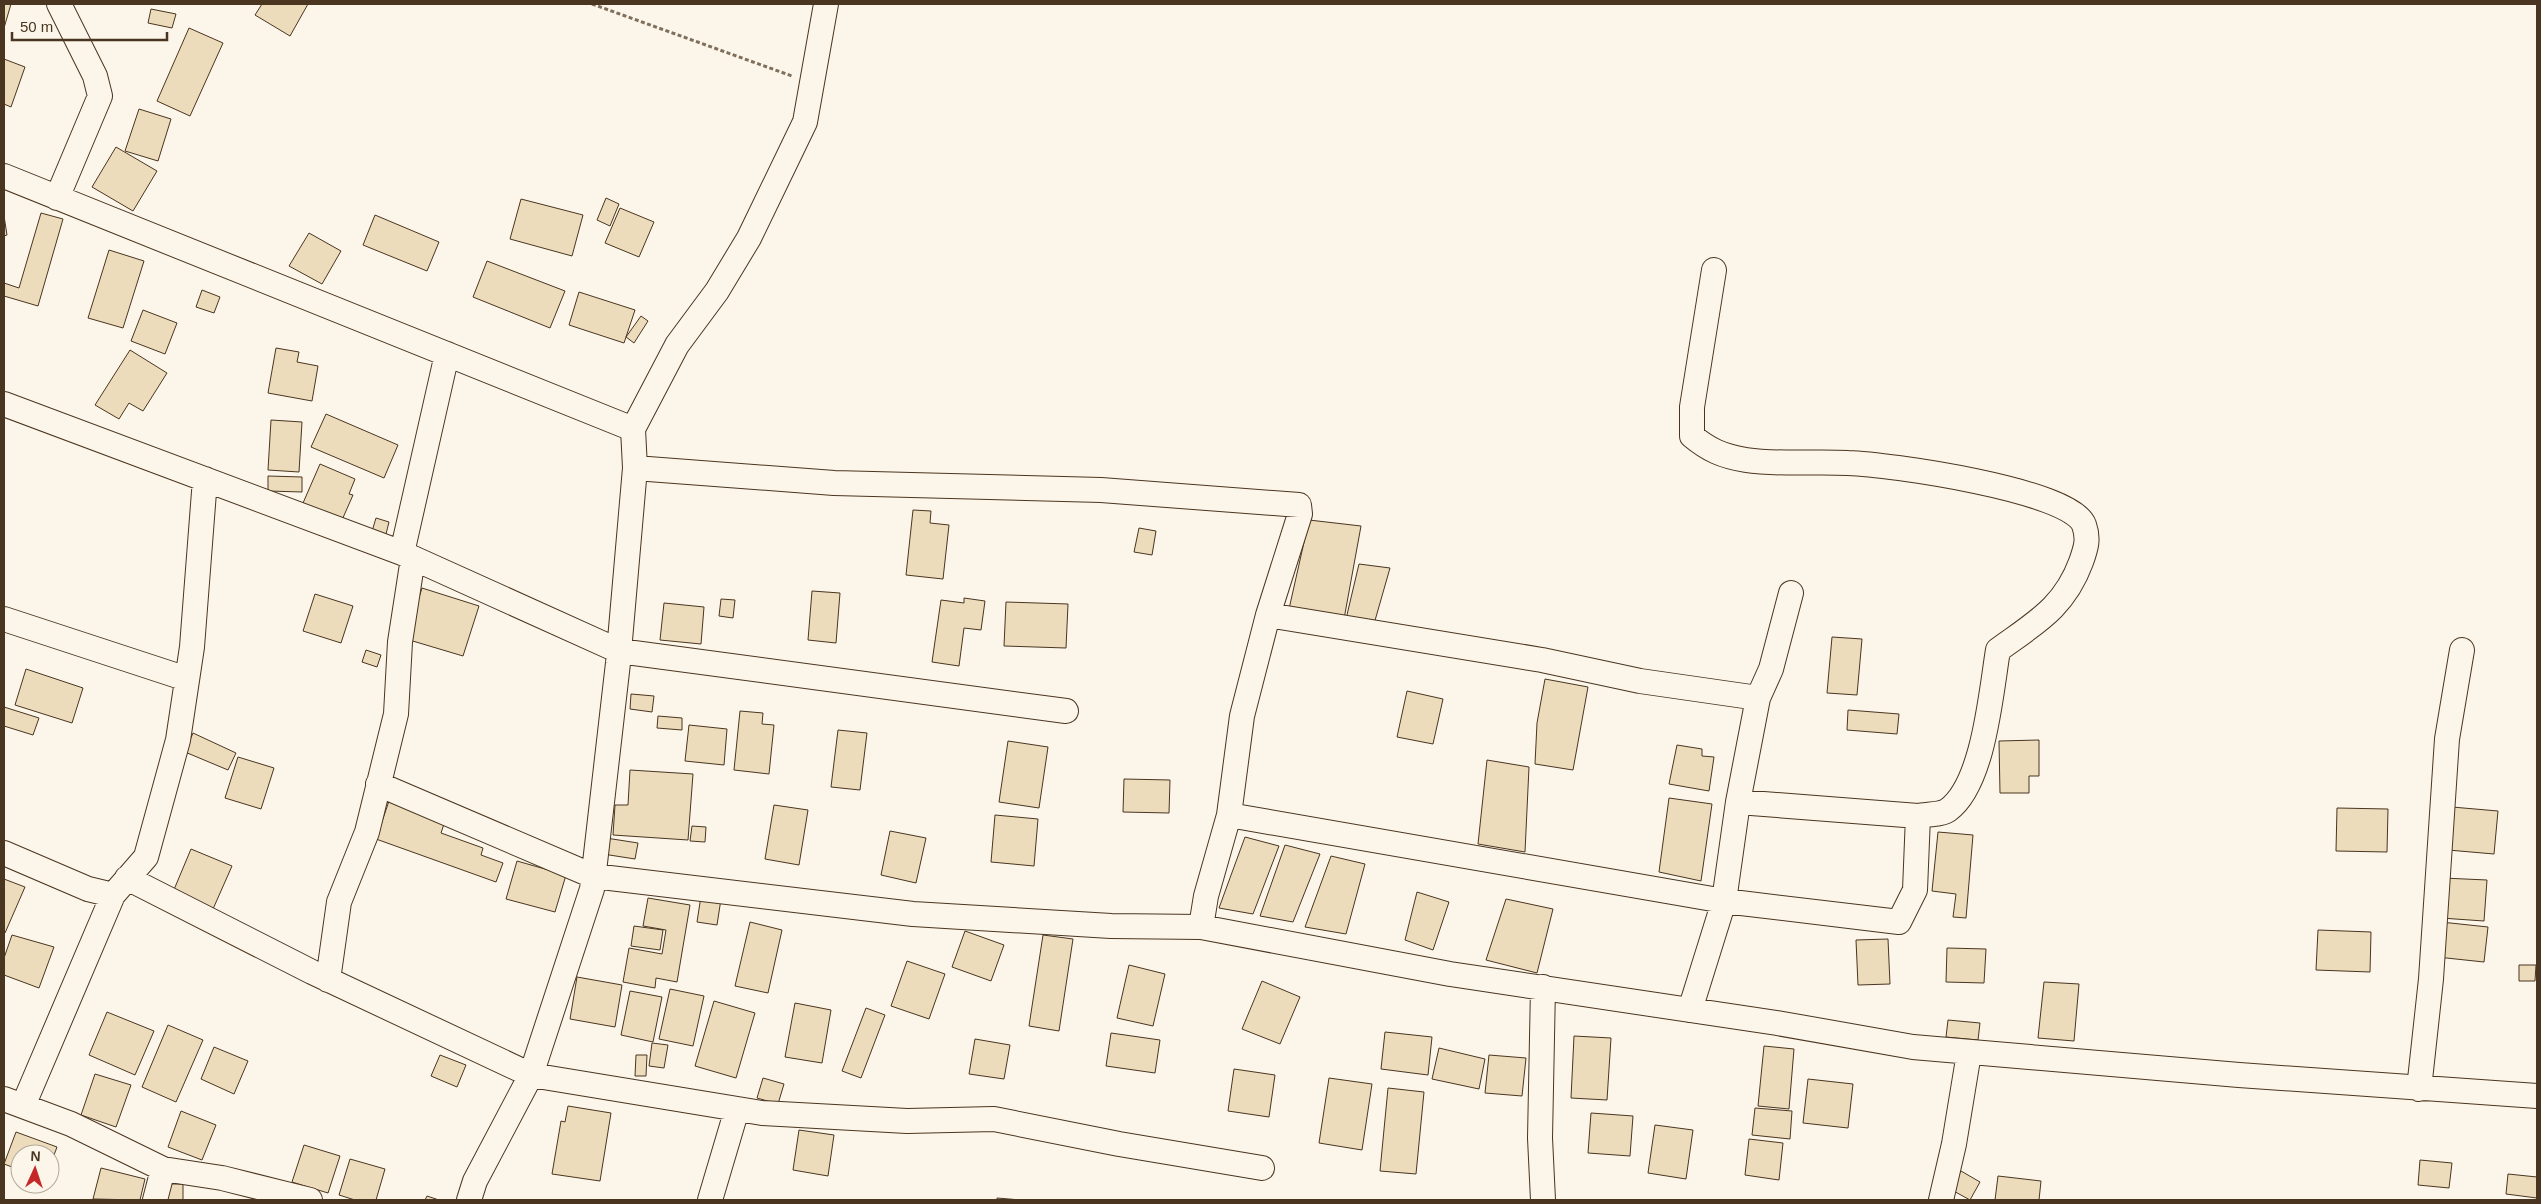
<svg xmlns="http://www.w3.org/2000/svg" width="2541" height="1204" viewBox="0 0 2541 1204" font-family="Arial,sans-serif">
<style>
.building{fill:#ecdcbc;stroke:#4a3520}
.lines{fill:none;stroke-linecap:round;stroke-linejoin:round}
.minor-casing{stroke:#4a3520;stroke-width:26}
.path{stroke:#7f6f5c;stroke-width:3;stroke-dasharray:4 2.5;stroke-linecap:butt}
.minor{stroke:#fbf6e9;stroke-width:24}
</style>
<rect width="100%" height="100%" fill="#fbf6e9"/>
<path class="building" d="M4,4H11L4,28Z
M262,4H308L290,36L255,15Z
M151,9L176,14L172,28L148,23Z
M189,28L223,43L190,116L157,101Z
M4,59L25,67L11,107L4,104Z
M139,109L171,119L158,161L125,151Z
M116,147L157,171L133,211L92,187Z
M606,198L619,204L610,226L597,220Z
M521,199L583,215L572,256L510,239Z
M620,208L654,222L639,257L605,243Z
M41,213L63,219L38,306L4,296V283L19,288Z
M375,215L439,242L427,271L363,245Z
M4,216L7,235L4,236Z
M309,233L341,251L322,284L289,266Z
M109,250L144,261L123,328L88,318Z
M487,261L565,291L550,328L473,297Z
M202,290L220,297L214,313L196,307Z
M579,292L635,310L624,343L569,325Z
M143,310L177,323L165,354L131,341Z
M641,316L648,321L634,343L626,337Z
M276,348L299,352L297,362L318,366L312,401L268,393Z
M130,350L167,373L143,411L129,403L119,419L95,405Z
M326,414L398,445L384,478L311,447Z
M271,420L302,422L299,472L268,470Z
M320,464L355,479L349,494L353,495L342,520L303,503Z
M268,476L302,477V492L268,491Z
M913,510L931,511L930,523L949,525L943,579L906,575Z
M376,518L389,522L384,542L370,538Z
M1309,520L1361,526L1344,619L1289,609Z
M1139,528L1156,531L1152,555L1134,552Z
M1359,564L1390,568L1374,624L1346,619Z
M422,588L479,606L463,656L406,639Z
M812,591L840,593L836,643L808,640Z
M315,594L353,606L341,643L303,631Z
M964,598L985,601L981,630L964,628L959,666L932,662L941,600L964,603Z
M721,599L735,600L733,618L719,616Z
M1006,602L1068,604L1066,648L1004,646Z
M664,603L704,607L701,644L660,640Z
M1832,637L1862,639L1857,695L1827,693Z
M366,650L381,655L377,667L362,662Z
M26,669L83,688L72,723L15,705Z
M1545,679L1588,687L1573,770L1535,764L1537,723Z
M1407,691L1443,699L1433,744L1397,737Z
M631,694L654,696L652,712L630,709Z
M4,707L39,718L33,735L4,726Z
M1848,710L1899,714L1897,734L1847,730Z
M740,711L763,713L762,724L774,725L769,774L734,770Z
M658,716L682,718V730L657,728Z
M689,725L727,729L724,765L685,761Z
M838,730L867,733L860,790L831,787Z
M193,733L236,753L228,770L185,752Z
M2039,740V776H2029V793H2000L1999,741Z
M1008,741L1048,747L1039,808L999,802Z
M1677,745L1702,749V756L1714,757L1709,791L1669,784Z
M238,757L274,768L261,809L225,798Z
M1487,760L1529,767L1525,852L1478,844Z
M630,770L693,774L688,840L613,835L615,805H628Z
M1124,779L1170,780L1169,813L1123,812Z
M1669,798L1712,804L1701,881L1659,872Z
M389,801L445,821L441,833L483,848L481,855L503,863L496,882L376,839Z
M774,805L808,810L799,865L765,859Z
M2452,807L2498,811L2494,854L2448,850Z
M2337,808L2388,809L2387,852L2336,851Z
M995,815L1038,819L1034,866L991,862Z
M692,826L706,827L705,842L690,841Z
M890,831L926,838L916,883L881,875Z
M1938,832L1973,835L1966,918L1953,917L1956,894L1932,891Z
M1245,837L1279,846L1253,914L1219,908Z
M606,838L638,843L635,859L603,854Z
M1285,845L1320,854L1293,922L1260,916Z
M191,849L232,866L213,909L173,892Z
M1331,856L1365,864L1346,934L1305,927Z
M517,861L566,875L555,912L506,899Z
M2443,878L2487,880L2484,921L2441,918Z
M4,879L25,887L5,933H4Z
M1417,892L1449,902L1433,950L1405,940Z
M701,896L721,899L717,925L697,922Z
M648,898L690,905L677,982L656,978L655,988L623,982L629,948L662,954L666,930L643,926Z
M1506,899L1553,909L1537,973L1486,960Z
M750,922L782,930L768,993L735,986Z
M2441,922L2488,927L2484,962L2437,957Z
M634,926L663,930L660,950L631,946Z
M2318,930L2371,932L2370,972L2316,970Z
M965,931L1004,945L991,981L952,967Z
M12,935L54,947L39,988L4,975V958Z
M1043,935L1073,939L1059,1031L1029,1026Z
M1888,939L1890,984L1858,985L1856,940Z
M1947,948L1986,949L1984,983L1946,982Z
M907,961L945,974L929,1019L891,1006Z
M1129,965L1165,974L1153,1026L1117,1018Z
M2519,965H2536L2535,981H2519Z
M577,977L622,985L615,1027L570,1019Z
M1262,981L1300,997L1280,1044L1242,1029Z
M2044,982L2079,984L2074,1041L2038,1038Z
M670,989L704,996L693,1046L659,1039Z
M630,991L662,997L653,1042L621,1035Z
M714,1001L755,1013L736,1078L695,1066Z
M795,1003L831,1010L822,1063L785,1057Z
M866,1008L885,1015L861,1078L842,1071Z
M107,1012L154,1031L135,1075L89,1055Z
M1948,1020L1980,1023L1978,1040L1946,1037Z
M168,1025L203,1040L176,1102L142,1087Z
M1385,1032L1432,1037L1428,1075L1381,1069Z
M1111,1033L1160,1040L1155,1073L1106,1066Z
M1574,1036L1611,1038L1607,1100L1571,1098Z
M975,1039L1010,1045L1004,1079L969,1074Z
M652,1043L668,1045L664,1068L649,1066Z
M1764,1046L1794,1049L1789,1109L1758,1106Z
M214,1047L248,1061L234,1094L201,1079Z
M1439,1048L1485,1059L1479,1089L1432,1079Z
M440,1055L466,1065L457,1087L431,1076Z
M636,1055H647L646,1076H635Z
M1489,1055L1526,1058L1522,1096L1485,1093Z
M1234,1069L1275,1075L1269,1117L1228,1111Z
M95,1074L131,1085L116,1127L81,1115Z
M763,1078L784,1084L778,1104L757,1098Z
M1329,1078L1372,1084L1362,1150L1319,1143Z
M1808,1079L1853,1084L1848,1128L1803,1123Z
M1388,1088L1424,1092L1416,1174L1380,1171Z
M568,1106L611,1113L600,1181L552,1174L561,1121L565,1122Z
M1755,1108L1792,1111L1790,1139L1752,1135Z
M181,1111L216,1125L202,1160L168,1147Z
M1591,1113L1633,1116L1630,1156L1588,1153Z
M1655,1125L1693,1130L1686,1179L1648,1173Z
M799,1130L834,1135L828,1176L793,1170Z
M16,1132L57,1147L50,1166V1154H20V1170L4,1164Z
M1749,1139L1783,1143L1779,1180L1745,1175Z
M304,1145L340,1156L328,1193L292,1182Z
M350,1159L385,1169L376,1200H355L339,1195Z
M2420,1160L2452,1163L2449,1188L2418,1185Z
M101,1168L145,1179L140,1200L93,1199Z
M1961,1171L1980,1182L1970,1200L1950,1189Z
M2508,1174L2537,1177V1198L2506,1194Z
M1998,1176L2041,1181L2039,1200H1995Z
M165,1184H183V1200H166Z
M427,1196L439,1200H425Z
M997,1198L1021,1200H997Z"/>
<g class="lines">
<defs>
<path id="minor" d="M4,176L633,429
M57,198L100,96L95,76L59,4
M1714,270L1692,407V436C1709,450 1722,456 1746,460C1779,465 1814,461 1848,463C1887,464 2072,490 2084,525C2089,539 2086,548 2081,562C2064,608 2035,623 1998,650C1991,692 1984,784 1948,810C1941,815 1926,814 1918,816
M4,404L402,553L619,651L1066,711
M635,468L834,483L1101,490L1299,505L1300,514L1268,615L1242,716L1229,815L1206,896L1201,927
M402,553L447,354
M1268,615L1542,660L1640,681L1758,698L1738,802L1724,901L1690,1010
M4,619L187,679
M1758,698L1771,669L1791,593
M378,784L593,876L913,914L1111,926L1201,927L1450,974L1777,1023L1913,1047L2239,1075L2537,1096
M1229,815L1724,901L1899,922L1915,890L1918,816L1738,802
M4,853L88,889L113,895L146,857L178,740L192,647L205,479
M127,878L312,972L531,1075L762,1113L907,1121L994,1119L1119,1144L1262,1168
M328,980L339,902L367,832L396,714L400,642L413,558
M1543,987L1540,1138L1543,1200
M2419,1089L2431,979L2447,739L2462,650
M4,1099L71,1124L163,1169L222,1178L310,1200
M23,1106L113,895
M155,1200L163,1169
M469,1200L475,1181L531,1075L592,889L618,663L635,468L633,429L677,345L717,291L749,238L805,122L826,4
M710,1200L737,1109
M1941,1200L1954,1144L1969,1053"/>
</defs>
<use href="#minor" class="minor-casing"/>
<path class="path" d="M592,4L792,76"/>
<use href="#minor" class="minor"/>
</g>
<rect width="2541" height="1204" fill="none" stroke="#4a3520" stroke-width="10"/>
<g transform="translate(35 1169) rotate(3)"><circle r="24" fill="#fbf6e9" stroke="#b4a999"/>
<path d="M0-4L9 19L0 12L-9 19Z" fill="#c62828"/>
<text y="-8" font-size="14" font-weight="bold" text-anchor="middle" fill="#4a3520">N</text>
</g>
<path d="M12 32v8h155v-8" fill="none" stroke="#4a3520" stroke-width="2.5"/>
<text x="20" y="32" font-size="15" fill="#4a3520" stroke="#fbf6e9" stroke-width="4" paint-order="stroke">50 m</text>
</svg>
